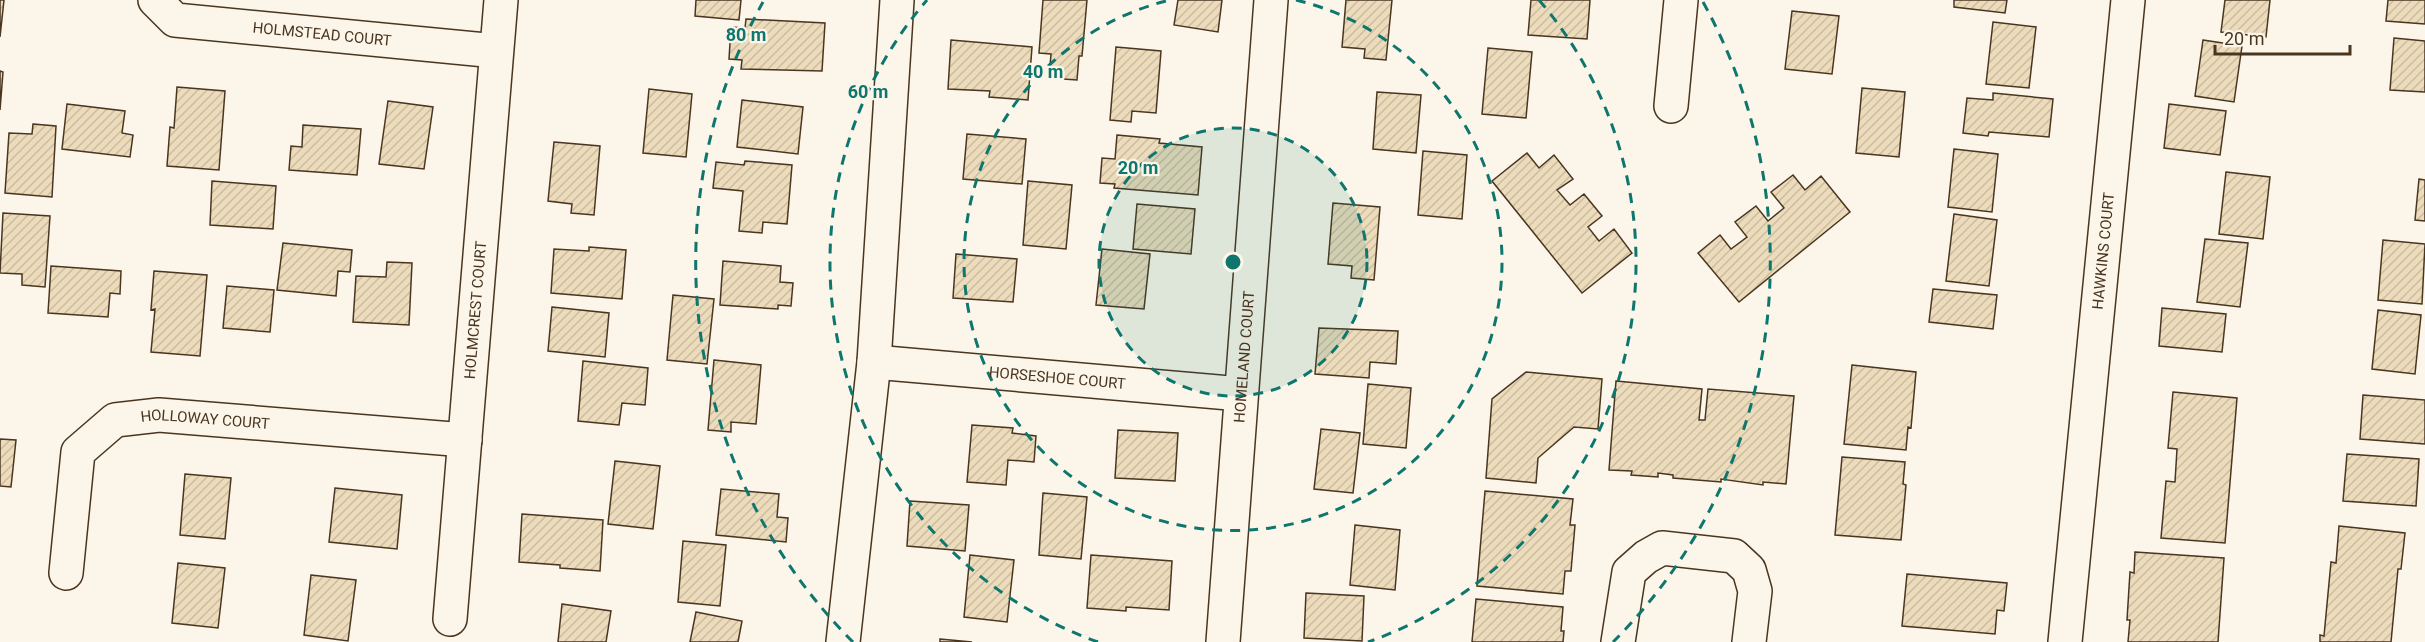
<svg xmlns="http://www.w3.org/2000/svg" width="2425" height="642" viewBox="0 0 2425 642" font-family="Roboto,sans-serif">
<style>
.building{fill:url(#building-hatch);stroke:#4a3520;stroke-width:1.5}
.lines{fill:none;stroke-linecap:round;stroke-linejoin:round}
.minor-casing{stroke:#4a3520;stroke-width:36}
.minor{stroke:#fbf6e9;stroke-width:33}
.ring{fill:none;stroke:#0f766e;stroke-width:3;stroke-dasharray:10 8}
.labels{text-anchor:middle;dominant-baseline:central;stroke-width:4.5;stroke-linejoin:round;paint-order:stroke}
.street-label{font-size:15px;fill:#4a3520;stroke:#fbf6e9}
.centre{fill:#0f766e;stroke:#fbf6e9;stroke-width:3}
.ring-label{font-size:18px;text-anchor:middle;font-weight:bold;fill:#0f766e;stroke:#fbf6e9;stroke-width:4.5;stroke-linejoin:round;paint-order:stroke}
</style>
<defs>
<pattern id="building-hatch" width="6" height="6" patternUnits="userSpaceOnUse" patternTransform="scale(1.5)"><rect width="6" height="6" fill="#ecdcbc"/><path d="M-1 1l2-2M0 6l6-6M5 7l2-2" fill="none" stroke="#ccbda1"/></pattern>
</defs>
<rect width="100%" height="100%" fill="#fbf6e9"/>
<path class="building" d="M0,0H4L0,37Z
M696,0H741L739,20L695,16Z
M1043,0H1087L1082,56H1079L1077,80L1049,78L1051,54L1039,53Z
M1178,0H1222L1218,32L1174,25Z
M1346,0H1392L1386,60L1364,58L1365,49L1342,47Z
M1531,0H1590L1587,39L1528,35Z
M1954,0H2007L2005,13L1954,7Z
M2225,0H2270L2266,37L2221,32Z
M2388,0H2425V24L2386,21Z
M1792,11L1839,16L1832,74L1785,69Z
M746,19L825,23L822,71L741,69L742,60L729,59L731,27L745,28Z
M1993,22L2036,27L2029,88L1986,84Z
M2394,38L2425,41V92L2390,90Z
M951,40L1032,47L1028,100L989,97L990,91L948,89Z
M2203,40L2242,46L2234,102L2195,96Z
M1116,47L1161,51L1156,113L1132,111L1131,122L1110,120Z
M1488,48L1532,52L1526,118L1482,114Z
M0,71L3,72L0,110Z
M177,87L225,91L219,170L167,166L170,127L174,128Z
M1862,88L1905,92L1899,157L1856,153Z
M649,89L692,94L686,157L643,153Z
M1377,92L1421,95L1416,153L1373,149Z
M1993,93L2053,99L2049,137L1989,132L1988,136L1963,133L1967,98L1993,100Z
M742,100L803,107L798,154L737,147Z
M388,101L433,107L424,169L379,164Z
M67,104L125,111L122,133L133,135L130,157L62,149Z
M2169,104L2226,111L2220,155L2164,148Z
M33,124L56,126L52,197L5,193L9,133L32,134Z
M303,125L361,129L357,175L289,170L291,146L302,147Z
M967,134L1026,139L1022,184L963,179Z
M1117,135L1160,139L1159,143L1202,147L1198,195L1114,188L1115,184L1100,183L1102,158L1115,159Z
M554,142L600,146L594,215L571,213L572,204L548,201Z
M1954,149L1998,154L1992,212L1948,207Z
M1423,151L1467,155L1462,219L1418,215Z
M1527,153L1539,168L1554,155L1573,179L1557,190L1570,205L1584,194L1602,216L1588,227L1599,241L1614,229L1632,253L1582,293L1492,181Z
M745,161L792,165L787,224L763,222L762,233L739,231L743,191L713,188L716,162L744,165Z
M2226,172L2270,177L2263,239L2219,234Z
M1793,175L1805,190L1821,176L1850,212L1739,302L1698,253L1720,235L1731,249L1747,237L1735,222L1756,206L1768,221L1784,208L1771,192Z
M2419,179L2425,180V221L2415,220Z
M212,181L276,186L273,229L210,225Z
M1028,181L1072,185L1066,249L1023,245Z
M1333,203L1380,207L1374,280L1351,278L1352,266L1328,264Z
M1137,204L1195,209L1191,254L1133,249Z
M3,213L50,216L45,287L22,285V274L0,273Z
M1954,214L1997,220L1989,286L1946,281Z
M2205,239L2248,243L2240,307L2197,302Z
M2383,240L2425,244L2422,304L2378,300Z
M283,243L352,250L350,272L338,271L336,296L277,290Z
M589,247L626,250L622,299L551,293L554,249L589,251Z
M1102,249L1150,254L1144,309L1096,305Z
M956,254L1017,259L1013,302L953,298Z
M723,261L781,266L780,282L793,283L791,306L778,305V309L720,305Z
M387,262L412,263L409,325L353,322L356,276L386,277Z
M51,266L121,271L120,294L110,293L108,317L48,313Z
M154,271L207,275L200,356L151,352L155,309L151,310Z
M227,286L274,290L270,332L223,328Z
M1933,289L1997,295L1993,329L1929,322Z
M673,295L714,299L707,364L667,360Z
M552,307L609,313L605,357L548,351Z
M2162,308L2226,314L2222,352L2159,346Z
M2378,310L2421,315L2415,374L2372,369Z
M1319,328L1398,331L1396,364L1370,362L1369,378L1315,374Z
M714,360L761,365L756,424L731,422V432L708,430Z
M583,361L648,368L645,405L622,403L619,425L578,421Z
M1852,365L1916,372L1911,428L1908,427L1906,450L1844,444Z
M1526,372L1602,379L1598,429L1574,427L1538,458L1536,483L1486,478L1492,399Z
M1616,381L1702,389L1699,420H1705L1708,389L1794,396L1786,484L1763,482V485L1721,479V482L1673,478V475L1658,473V477L1631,475L1632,471L1609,470Z
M1368,384L1411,388L1406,448L1363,444Z
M2173,392L2237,398L2225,543L2161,538L2166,481L2175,482L2177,449L2168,448Z
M2363,395L2425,400V444L2360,439Z
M972,425L1013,428L1012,433L1036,436L1034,462L1008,460L1006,485L967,482Z
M1321,429L1360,433L1353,493L1314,489Z
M1118,430L1178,433L1175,481L1115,478Z
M0,439L16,440L11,487L0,486Z
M2347,454L2419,459L2416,506L2343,501Z
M1842,457L1905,462L1903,484L1906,485L1901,540L1835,535Z
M615,461L660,466L653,529L608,524Z
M185,474L231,478L225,539L180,535Z
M335,488L402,495L397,549L329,542Z
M721,489L779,494L777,517L788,518L786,542L716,535Z
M1485,491L1573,499L1570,525H1575L1571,571H1565L1563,594L1477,586Z
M1043,493L1087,497L1081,559L1039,555Z
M910,501L969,505L965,551L907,546Z
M522,514L603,520L600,571L560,568V565L519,562Z
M1355,525L1400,530L1395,590L1350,585Z
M2339,526L2405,533L2401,569H2398L2391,642H2320V635L2324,636L2331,562L2336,563Z
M683,541L726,545L720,606L678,602Z
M2135,552L2224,558L2218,642H2128L2130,620H2127L2130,572L2134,573Z
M970,555L1014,560L1007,622L964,617Z
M1091,555L1172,561L1169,610L1126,607V611L1087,608Z
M178,563L225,568L218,628L172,623Z
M1907,574L2007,583L2004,611L1997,610L1995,634L1902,626Z
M311,575L356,580L348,641L304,635Z
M1306,593L1364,596L1362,641L1304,638Z
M1476,599L1563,607L1561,631H1564L1563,642H1472Z
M562,604L611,611L606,642H558Z
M696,612L742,621L738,642H690Z
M940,639L972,642H940Z"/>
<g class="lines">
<defs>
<g id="minor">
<path id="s1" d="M155,0L175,20L496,51"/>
<path d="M1671,106L1681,0"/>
<path id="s2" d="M874,362L1241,394"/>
<path id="s3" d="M66,573L78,452L115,420L159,415L465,440"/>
<path id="s4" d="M450,619L501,0"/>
<path d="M843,642L874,362L897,0"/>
<path id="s5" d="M1223,642L1271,0"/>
<path d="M1618,642L1629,572L1646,557L1662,548L1734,556L1749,570L1755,591L1749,642"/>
<path id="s6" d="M2065,642L2128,0"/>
</g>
</defs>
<use href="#minor" class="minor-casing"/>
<use href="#minor" class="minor"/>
</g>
<circle cx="1233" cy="262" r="134" fill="#0f766e" fill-opacity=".12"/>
<g class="ring">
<circle cx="1233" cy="262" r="134"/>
<path d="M1296 0A269 269 0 1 1 1170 0"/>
<path d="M1098 642A403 403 0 0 1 927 0M1539 0A403 403 0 0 1 1368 642"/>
<path d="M853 642A537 537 0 0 1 763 2M1703 2A537 537 0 0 1 1613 642"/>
</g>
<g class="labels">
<g class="street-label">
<text stroke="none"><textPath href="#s1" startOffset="176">HOLMSTEAD COURT</textPath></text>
<text stroke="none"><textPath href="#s6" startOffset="393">HAWKINS COURT</textPath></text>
<text stroke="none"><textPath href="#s4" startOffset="310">HOLMCREST COURT</textPath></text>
<text stroke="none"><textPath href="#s5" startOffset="286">HOMELAND COURT</textPath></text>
<text stroke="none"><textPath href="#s2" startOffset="184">HORSESHOE COURT</textPath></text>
<text stroke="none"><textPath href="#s3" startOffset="261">HOLLOWAY COURT</textPath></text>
</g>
</g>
<circle cx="1233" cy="262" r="9" class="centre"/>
<g class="ring-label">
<text x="746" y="41">80 m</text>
<text x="1043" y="78">40 m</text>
<text x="868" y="98">60 m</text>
<text x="1138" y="174">20 m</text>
</g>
<path d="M2215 45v9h135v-9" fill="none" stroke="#4a3520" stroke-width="3"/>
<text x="2224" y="45" font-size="18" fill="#4a3520" stroke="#fbf6e9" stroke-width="4.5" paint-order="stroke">20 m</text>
</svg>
